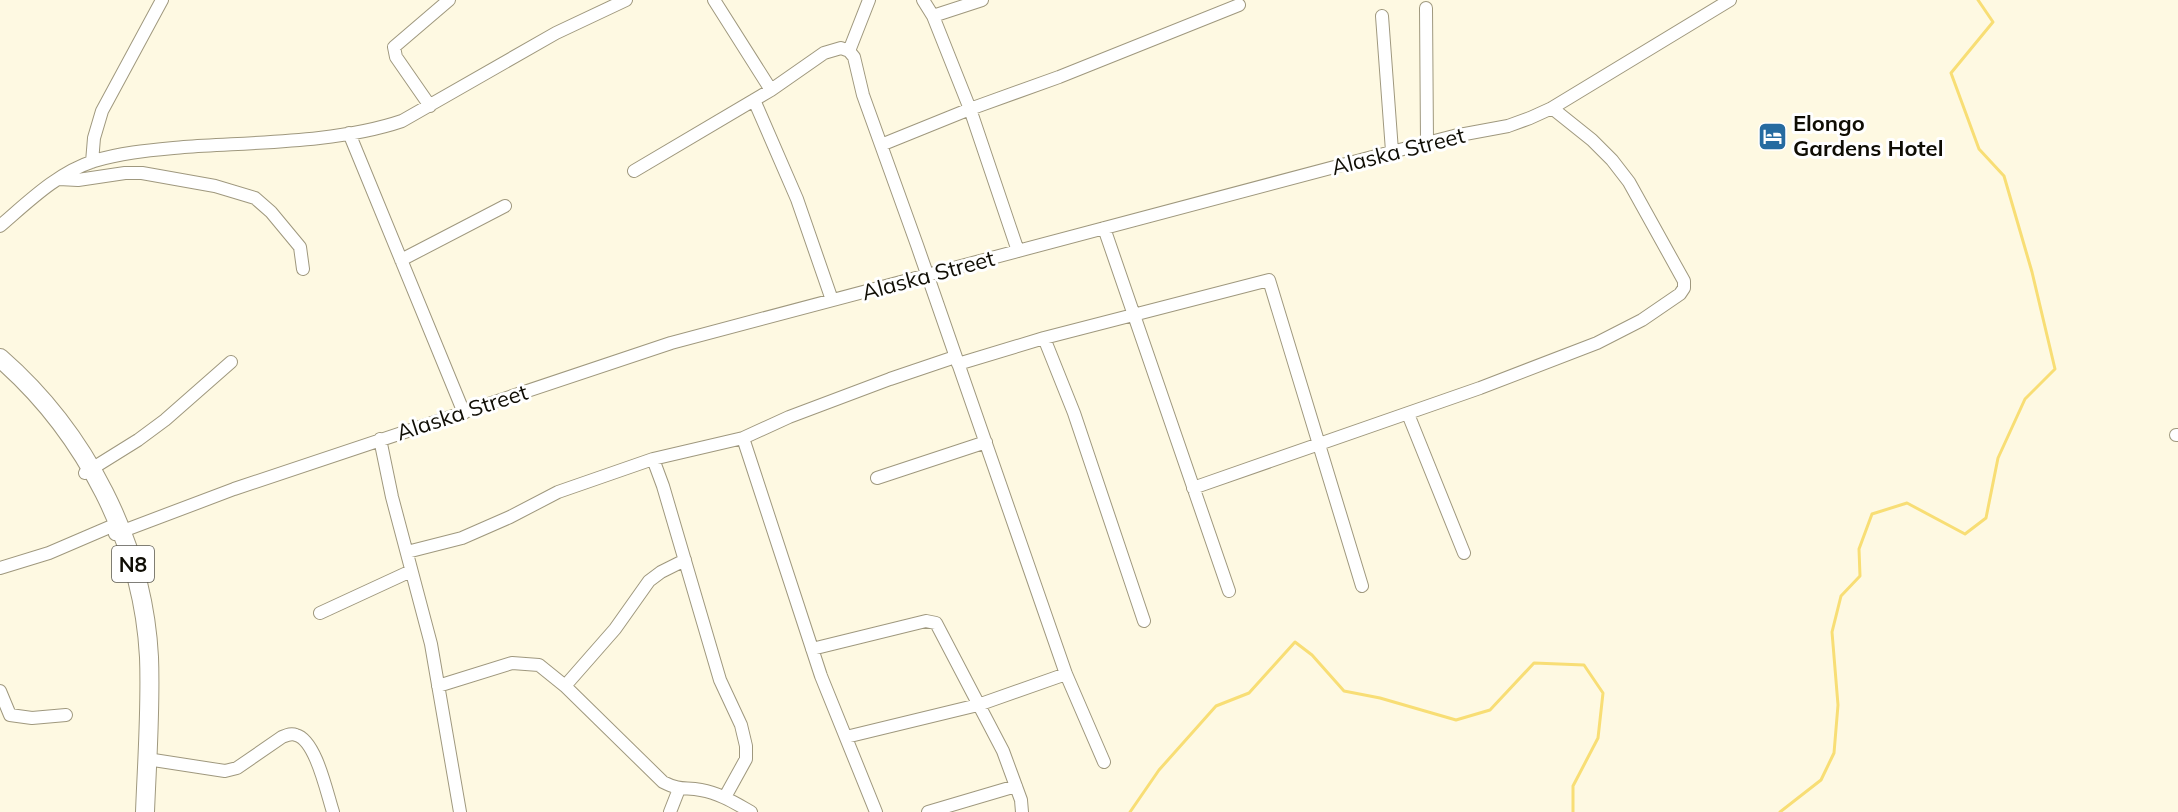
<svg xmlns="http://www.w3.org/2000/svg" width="2178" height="812" viewBox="0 0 2178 812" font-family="Mulish,sans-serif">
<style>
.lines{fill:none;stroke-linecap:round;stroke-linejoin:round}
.stream{stroke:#f8de75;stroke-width:3}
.minor-casing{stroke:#9f987e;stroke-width:14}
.highway-casing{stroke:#9f987e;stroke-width:20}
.minor{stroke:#fff;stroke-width:12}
.highway{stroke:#fff;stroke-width:18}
.labels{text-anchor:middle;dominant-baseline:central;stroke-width:6;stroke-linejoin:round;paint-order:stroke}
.shield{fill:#fff;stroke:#57564f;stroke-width:1.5}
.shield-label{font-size:21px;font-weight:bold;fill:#0f0d04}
.poi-label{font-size:22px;font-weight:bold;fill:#0f0d04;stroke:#fff;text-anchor:start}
.street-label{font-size:22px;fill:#0f0d04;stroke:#fff}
</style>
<rect width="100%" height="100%" fill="#fef9e2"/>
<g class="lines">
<path class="stream" d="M1130,812L1159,770L1216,706L1249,693L1295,642L1312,655L1344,691L1380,698L1456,720L1490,710L1534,663L1584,665L1603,693L1598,738L1573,786V812
M1780,812L1821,780L1834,753L1838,705L1832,632L1841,596L1860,576L1859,549L1872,514L1907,503L1965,534L1986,518L1998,458L2025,399L2055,369L2032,272L2004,176L1979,149L1951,73L1993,22L1978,0"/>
<defs>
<path id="minor" d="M714,0L771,90
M923,0L933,16L970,109L1018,251
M1426,8L1427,142
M933,16L982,0
M1382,16L1392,151
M849,51L869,0
M754,100L797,199L832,300
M430,106L396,57L394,47L449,0
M349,133L464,413
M881,145L970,109L1059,77L1239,5
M92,162L94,138L102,111L162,0
M634,171L771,90L824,53L841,48L849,51L854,57L863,95L917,245L1066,674L1104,762
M59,179L78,180L125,173H142L215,186L255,198L271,212L300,247L303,269
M0,226C28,202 57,173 94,161C123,152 153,150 184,147C253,142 337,143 402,121L556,33L626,0
M1104,228L1229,591
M401,260L505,206
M1044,338L1074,413L1144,621
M958,364L1044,338L1269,280L1362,586
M1408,414L1464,553
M2176,435H2178
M380,439L392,497L431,644L460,812
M653,459L743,438
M85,473L138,440L165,420L231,362
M877,478L986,442
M1193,488L1480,388L1597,343L1642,320L1680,294L1684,288V281L1629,182L1612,160L1592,140L1552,108
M115,534L234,489L671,343L1376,156L1454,136L1508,126L1530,118L1552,108L1730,0
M407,552L462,538L510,517L558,492L653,459L663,486L720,680L741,725L746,746V759L725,797
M0,568L49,553L119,523
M320,613L411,571
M812,649L926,621L936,623L1003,751L1021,800L1022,812
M438,686L512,663L539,665L565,686L663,782C681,791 684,787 701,790C719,793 735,803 751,812
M565,686L615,629L649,581L661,572L685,560
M0,691L10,715L32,718L66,715
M846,737L978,705L1066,674
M147,759L225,771L237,768L282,737C287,735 291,733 296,735C316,740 327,794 333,812
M670,812L679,789
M876,812L821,676L743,438L789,417L890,379L955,357
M928,812L1016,786"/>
<path id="highway" d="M0,358C85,432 143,543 149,657C151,708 147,760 145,812"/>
</defs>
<use href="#minor" class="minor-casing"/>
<use href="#highway" class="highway-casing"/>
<use href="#minor" class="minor"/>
<use href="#highway" class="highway"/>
</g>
<defs>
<symbol id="hotel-square" viewBox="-11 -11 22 22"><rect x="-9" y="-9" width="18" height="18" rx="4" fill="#266ba0" stroke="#fff"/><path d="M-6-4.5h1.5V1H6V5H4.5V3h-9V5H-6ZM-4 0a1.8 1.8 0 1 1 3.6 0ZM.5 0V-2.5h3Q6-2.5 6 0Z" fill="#fff"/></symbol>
</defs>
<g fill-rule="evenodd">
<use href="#hotel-square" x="1756" y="120" width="33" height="33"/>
</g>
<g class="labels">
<rect class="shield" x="112" y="546" width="42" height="36" rx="4.5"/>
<g class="shield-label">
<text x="133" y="564">N8</text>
</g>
<g class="poi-label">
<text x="1793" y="123">Elongo<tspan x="1793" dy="25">Gardens Hotel</tspan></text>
</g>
<g class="street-label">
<text transform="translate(1398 151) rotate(-14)">Alaska Street</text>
<text transform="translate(928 275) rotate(-15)">Alaska Street</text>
<text transform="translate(462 412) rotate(-18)">Alaska Street</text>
</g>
</g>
</svg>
